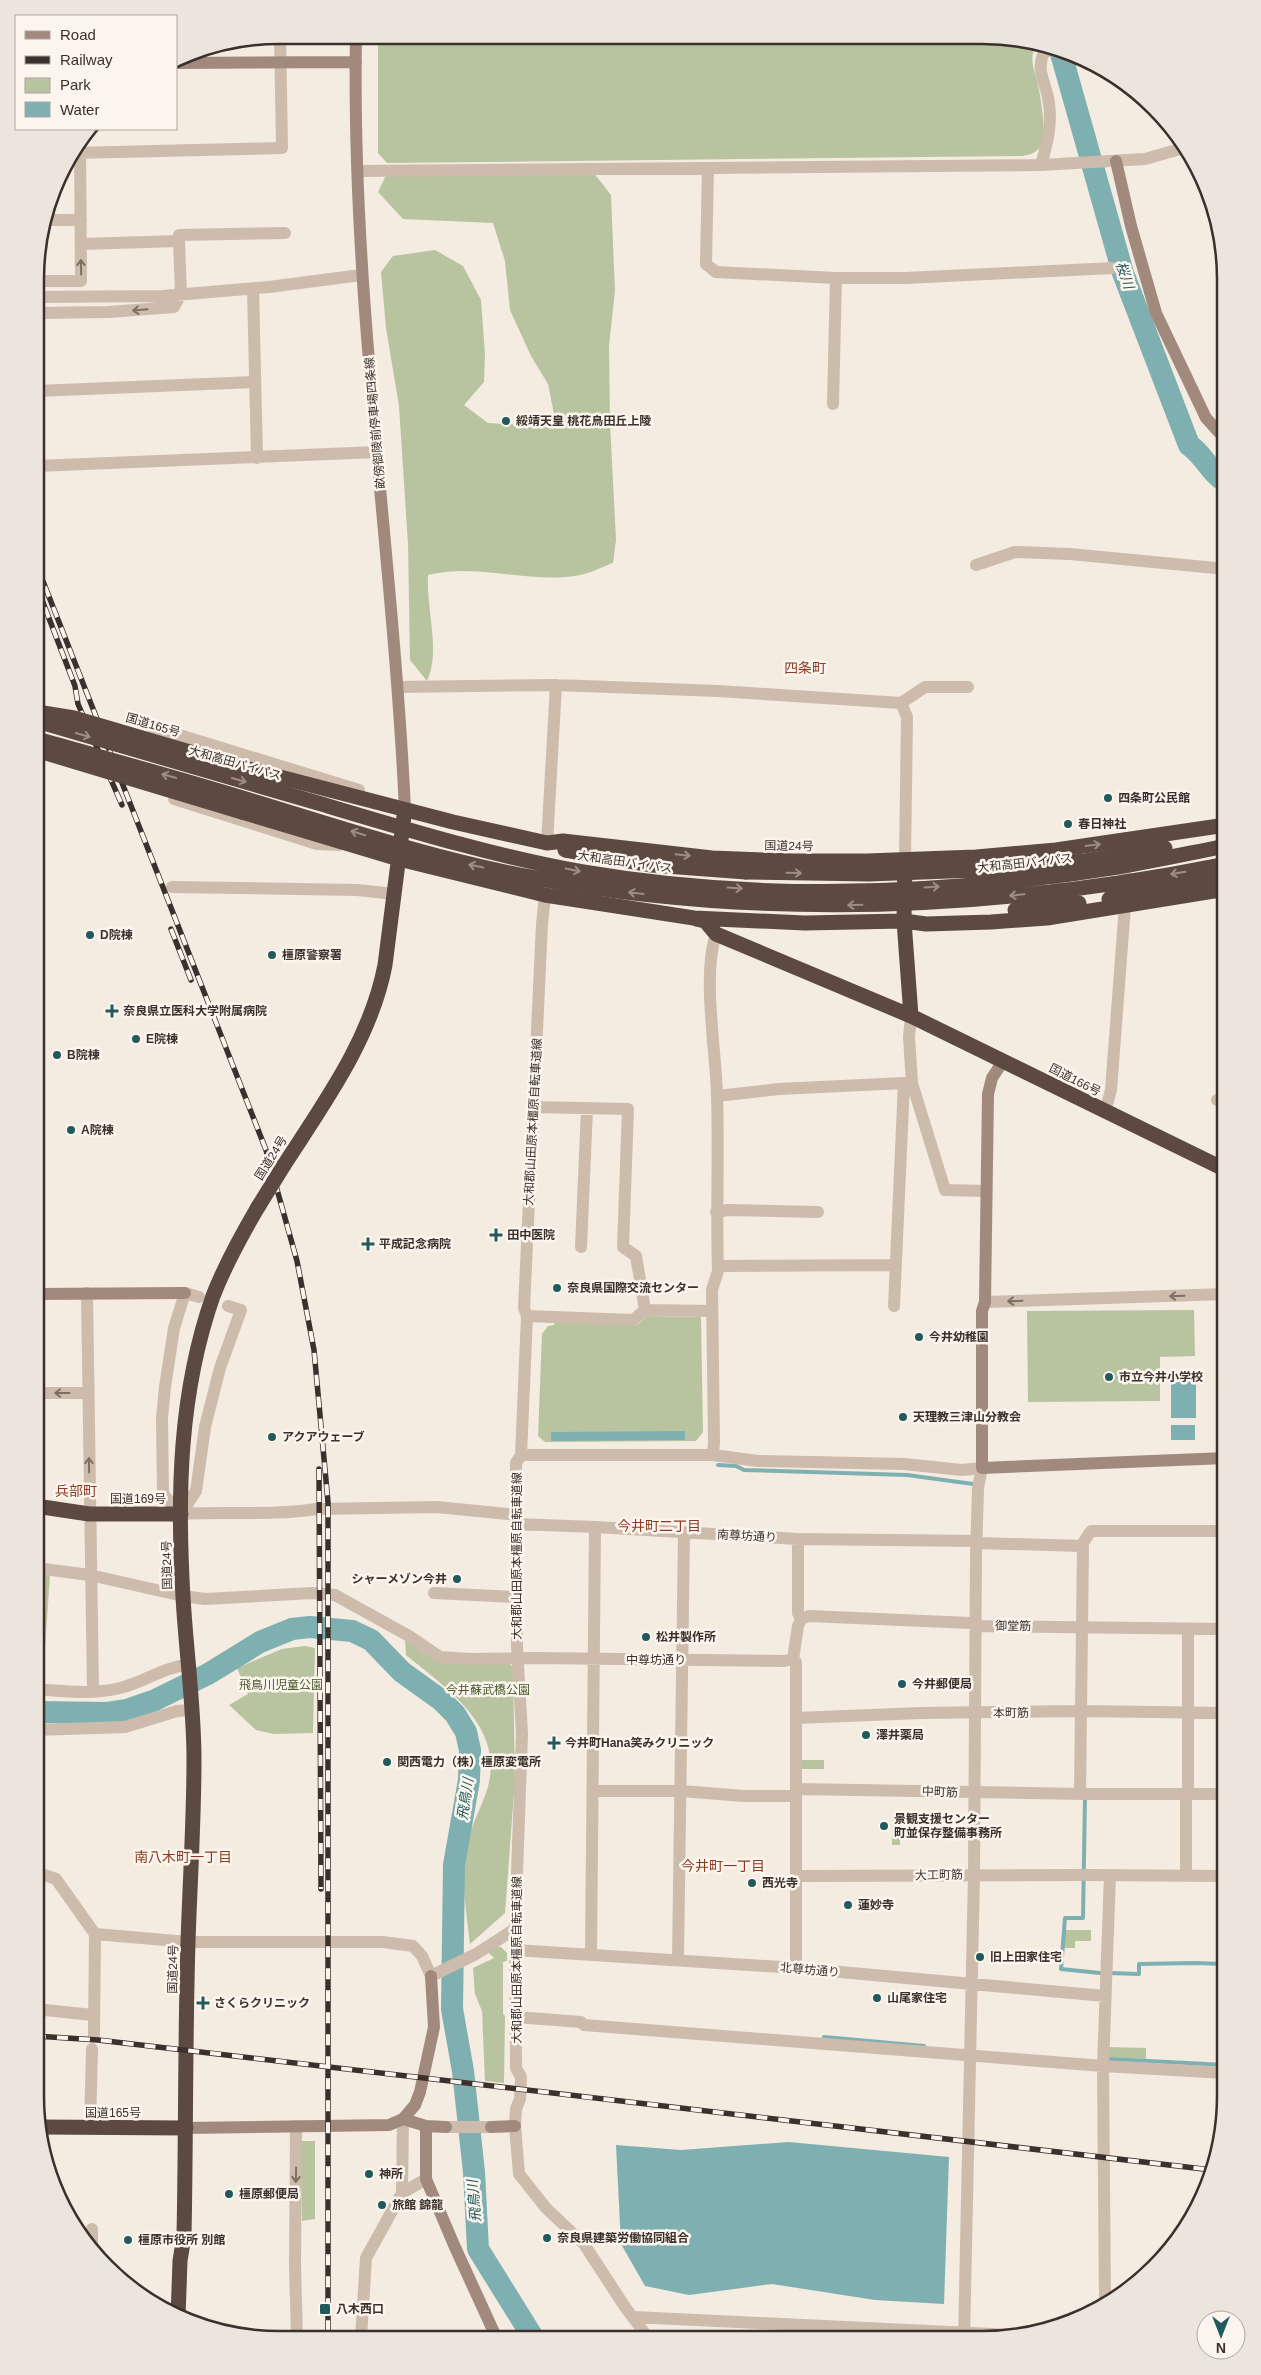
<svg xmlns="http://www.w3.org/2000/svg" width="1261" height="2375" viewBox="0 0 1261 2375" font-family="Arial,'Noto Sans JP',sans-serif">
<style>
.green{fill:#b8c4a0}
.water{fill:#7fb0b1}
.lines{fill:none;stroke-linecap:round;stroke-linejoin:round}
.stream{stroke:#7fb0b1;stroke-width:4}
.river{stroke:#7fb0b1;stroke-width:22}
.street{stroke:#cdbbac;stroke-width:12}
.secondary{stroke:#a18a7d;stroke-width:12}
.highway{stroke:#5c4a42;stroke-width:15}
.rail-casing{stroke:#3b302b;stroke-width:5.5}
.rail{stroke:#fbf5ee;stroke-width:4;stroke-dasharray:11;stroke-linecap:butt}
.highway-bridge{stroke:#5c4a42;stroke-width:15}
.oneway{stroke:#7d6f65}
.oneway2{stroke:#9c8e87}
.poi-dot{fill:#205a5d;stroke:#fbf5ee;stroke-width:2}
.labels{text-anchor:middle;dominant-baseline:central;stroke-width:5;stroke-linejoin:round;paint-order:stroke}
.poi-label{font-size:12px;font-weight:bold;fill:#3b302b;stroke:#fbf5ee;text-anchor:start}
.street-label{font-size:12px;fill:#3b302b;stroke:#fbf5ee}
.park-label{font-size:12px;fill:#4a592e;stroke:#fbf5ee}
.water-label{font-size:14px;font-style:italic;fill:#205a5d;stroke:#fbf5ee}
.neighbourhood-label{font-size:14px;fill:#8b3b23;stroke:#fbf5ee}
.rim{fill:none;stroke:#3b302b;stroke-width:2.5}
</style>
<rect width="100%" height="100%" fill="#f4ebe1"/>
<path class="green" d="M378,36L1030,40L1045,45C1039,46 1034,48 1033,53C1031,61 1034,70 1036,77C1040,93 1048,132 1040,147C1036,153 1029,155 1023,156L387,163L378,153Z
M586,163L611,195L615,291L609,346L610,423L616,540L613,563C602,567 591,573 580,575C530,585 477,562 428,575C426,608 441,652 427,681L410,660L408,544L399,406L386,328L381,272L393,256L435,250L463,266L481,300L485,355L484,382L464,405L488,423L524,425L554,414L548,384L531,356L510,310L505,261L493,223L403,219L378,192L389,169H476Z
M1194,1310L1195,1356L1160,1357V1401L1028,1402L1027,1311Z
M647,1316L701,1317L703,1432L696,1441L545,1442L538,1436L542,1334L548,1326L554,1325L555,1322L637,1325Z
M36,1573L50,1575L43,1678L35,1677Z
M405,1639L438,1661L509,1664L513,1667L515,1779L505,1913L470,1944C466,1909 459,1872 469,1838C474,1817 487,1798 490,1777C498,1721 443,1686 406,1655Z
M305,1646L315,1648L313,1733L274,1734L256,1730L229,1705L248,1694L237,1668L282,1649Z
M800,1760H824V1769H799Z
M892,1817H900V1845H892Z
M1065,1930H1091V1941H1075V1948H1064Z
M495,1947H501L507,1953V1961L503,1962V2014L505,2016L504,2083L485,2081L482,2011L475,1994L473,1968L494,1958L488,1952Z
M1108,2047L1146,2048V2059L1108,2057Z
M300,2141H315V2219L302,2221Z"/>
<path class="water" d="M1171,1371H1196V1418H1171Z
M1171,1425H1195V1440H1171Z
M685,1431V1440L551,1441V1432Z
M789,2142L949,2157L944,2304L875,2300L772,2284L689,2295L645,2286L621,2244L616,2145L681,2150Z"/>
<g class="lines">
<path class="stream" d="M718,1465L736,1466L744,1470L907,1475L973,1484
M1085,1797L1083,1918H1065L1061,1969L1100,1973
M1110,1973L1139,1974V1964L1194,1963L1225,1964
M824,2037L924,2046
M1110,2059L1225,2065"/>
<path class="river" d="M1060,50L1123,273L1189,445C1204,455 1211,474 1226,482
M35,1712L107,1713L127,1710L153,1701L208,1674L260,1642L292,1629L310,1627L352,1631L371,1640L402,1672L441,1700L455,1714L466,1732L470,1750L469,1780L454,1865L452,2009L463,2071L474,2172L478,2249L534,2339"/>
<path class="street" d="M74,153L282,148L280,35
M1041,165C1047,144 1052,125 1049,104C1047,83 1035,73 1044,52L1058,49
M708,168L706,264L716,272L836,278H906L1113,268
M358,171L1041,165L1145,159L1187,147
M45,220H81
M179,241V235L285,233
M37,281H81L80,145
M253,288L257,458
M37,297L163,296L269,287L361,275
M37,313L109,312L174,307L181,294L179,241L81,244
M37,391L255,382
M833,404L836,278
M37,466L378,452
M976,565L1015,552L1070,554L1226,569
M399,687L556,685L718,691L901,703L925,687H968
M901,703L907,717L905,859
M150,726L359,790
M174,799L317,844L339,845
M547,843L556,685
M172,887L357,890L395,894
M545,895L542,924L524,1308L527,1316L521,1455L516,1463L517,1647L522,1734L515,1929L516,2068L521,2077L520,2099L516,2109L515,2126L519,2174L546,2208L584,2244L625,2307L649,2339
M911,1016L909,1037L912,1083L945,1190L985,1191
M717,1096L779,1089L904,1083
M1217,1100L1226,1101
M533,1107L628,1109L623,1247L636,1256L645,1310
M1105,1112L1111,1090L1125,906V856
M716,1212L728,1210L818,1212
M581,1247L587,1109
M718,1266L896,1265
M87,1293L93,1691
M985,1302L1226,1294
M894,1306L904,1083H912
M527,1316L633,1320L645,1310L712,1311
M36,1393H88
M521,1455H713L758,1461L904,1464L962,1470L982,1468L978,1488L976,1555L974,1874L964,2340
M713,1455L714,1442L712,1290L718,1271C716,1213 719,1154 717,1096C716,1050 702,976 716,934
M181,1514C225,1511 272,1516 316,1509L437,1507L517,1515
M181,1514L163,1494L162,1418L165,1387L174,1328L185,1293L199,1297
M181,1514L196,1491L205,1427L220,1368L241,1310L228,1306
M516,1524L595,1527L798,1539L978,1541
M978,1543L1083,1546L1080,1794
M1083,1546V1543L1091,1531H1226
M36,1568L90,1575L183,1596L205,1599L312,1593L335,1595L409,1636L440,1657L470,1659L537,1658L784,1661L793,1659
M434,1593L516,1597
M801,1619L809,1616L970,1623L976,1626L1226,1629
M1188,1629V1794
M35,1689C63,1691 93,1695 120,1688C145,1682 163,1667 188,1665
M796,1718L921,1713L1082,1711L1226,1713
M35,1730L125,1727L177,1711L192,1710
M797,1789L1083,1794
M593,1791H681L744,1796H796
M1087,1794H1226
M35,1872L56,1879L95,1934L94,2035
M1086,1875L1226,1876
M796,1876L1081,1875
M1186,1876V1794
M95,1934L188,1942H383L413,1946L422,1956L431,1976L476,1954L515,1929
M515,1950L796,1968L1105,1996
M591,1954L595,1527
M678,1959L684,1533
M796,1968V1662L793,1659L798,1626L801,1619L798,1613V1539
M35,2009L93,2015
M516,2017L581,2022L584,2025L1103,2066L1225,2073
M296,2126L295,2265L297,2338
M446,2127H491
M90,2128L92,2049
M402,2193L426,2179
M92,2249V2229
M1105,2303L1103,2066L1110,1875
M633,2317L1013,2335
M361,2338L366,2258L402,2193L403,2119"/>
<path class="secondary" d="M356,35C351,295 393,551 405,810
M176,63L356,62
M1116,161L1131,226L1156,313L1206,418L1226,440
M1003,1061L992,1078L988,1094L985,1302L982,1311V1468L1226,1458
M36,1294L185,1293
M403,2119L426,2126L446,2127
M426,2126V2179L454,2245L497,2339
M491,2127L515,2126
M186,2128L389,2125L403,2119L415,2105L420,2092L434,2027L431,1976"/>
<path class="highway" d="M241,767L453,822L547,843L563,841L712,858L793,861H867L976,857L1056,850L1226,825
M242,812L399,859L545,895L694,918L805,923L904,921L926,924L991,922L1047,918L1226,889
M565,850L652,865L746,872
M905,860L904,921L911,1016
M1015,910L1079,903
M696,919L705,921L716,934L911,1016L1226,1170
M284,1165C324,1103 371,1039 385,965L404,816
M36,1506L89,1514H181
M40,2127L186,2128
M178,2317L180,2261L184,2236C186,2138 185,2040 188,1942C190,1881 194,1820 194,1759C194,1705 186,1651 183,1597C177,1495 179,1393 213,1296C225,1265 241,1236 258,1207"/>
<defs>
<path id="rail" d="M37,566L266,1150L297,1261L314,1350L328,1502V2338
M37,587L75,686L78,704L122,805
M171,929L191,980
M319,1469L321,1889
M35,2036L98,2040L1212,2170"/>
</defs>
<use href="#rail" class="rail-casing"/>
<use href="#rail" class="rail"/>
<path class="highway-bridge" d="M37,712L74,718L241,767
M37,721C130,748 224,776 318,803C405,829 493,856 583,872C759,902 943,895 1118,867C1154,861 1190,853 1226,846
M37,739C111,760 185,780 259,803C350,831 442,861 535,878C764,920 998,910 1226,864
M36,750L242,812
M746,872L869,874L1003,869L1085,861L1165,848
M1109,899L1226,879
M258,1207L284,1165"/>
</g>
<defs><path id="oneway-shaft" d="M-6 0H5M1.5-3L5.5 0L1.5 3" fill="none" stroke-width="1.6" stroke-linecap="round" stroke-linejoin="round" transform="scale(1.25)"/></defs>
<g class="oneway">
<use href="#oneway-shaft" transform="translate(81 267) rotate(-91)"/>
<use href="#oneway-shaft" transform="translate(140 310) rotate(175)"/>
<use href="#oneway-shaft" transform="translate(1177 1296) rotate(178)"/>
<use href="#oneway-shaft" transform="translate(1015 1301) rotate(178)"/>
<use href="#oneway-shaft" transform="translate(62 1393) rotate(180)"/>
<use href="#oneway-shaft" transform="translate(89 1465) rotate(-91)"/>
<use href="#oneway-shaft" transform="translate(296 2175) rotate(91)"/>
</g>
<g class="oneway2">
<use href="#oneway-shaft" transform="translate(83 735) rotate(16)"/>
<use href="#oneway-shaft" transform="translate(169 776) rotate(-164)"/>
<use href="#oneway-shaft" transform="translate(239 780) rotate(16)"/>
<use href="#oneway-shaft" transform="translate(358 833) rotate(-163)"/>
<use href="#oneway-shaft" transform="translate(1093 845) rotate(-8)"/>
<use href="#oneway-shaft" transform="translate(683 855) rotate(6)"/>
<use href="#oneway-shaft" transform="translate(476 866) rotate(-168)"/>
<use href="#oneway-shaft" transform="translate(573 870) rotate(11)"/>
<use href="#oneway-shaft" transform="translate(794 873) rotate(1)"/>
<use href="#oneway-shaft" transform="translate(1178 873) rotate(171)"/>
<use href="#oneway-shaft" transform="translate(932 887) rotate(-4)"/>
<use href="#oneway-shaft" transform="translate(735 888) rotate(4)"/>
<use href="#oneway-shaft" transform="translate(636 893) rotate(-173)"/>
<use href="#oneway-shaft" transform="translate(1017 895) rotate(174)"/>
<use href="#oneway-shaft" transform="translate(855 905) rotate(178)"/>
</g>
<g class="poi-dot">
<circle cx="506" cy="421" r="5"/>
<circle cx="1108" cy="798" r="5"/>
<circle cx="1068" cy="824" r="5"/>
<circle cx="90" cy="935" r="5"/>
<circle cx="272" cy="955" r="5"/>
<path d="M109.5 1003.5h5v5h5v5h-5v5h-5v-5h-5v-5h5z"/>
<circle cx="136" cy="1039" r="5"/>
<circle cx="57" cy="1055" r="5"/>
<circle cx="71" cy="1130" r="5"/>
<path d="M493.5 1227.5h5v5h5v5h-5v5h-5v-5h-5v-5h5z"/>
<path d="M365.5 1236.5h5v5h5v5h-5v5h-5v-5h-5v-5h5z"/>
<circle cx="557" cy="1288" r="5"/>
<circle cx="919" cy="1337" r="5"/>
<circle cx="1109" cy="1377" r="5"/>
<circle cx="903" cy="1417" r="5"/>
<circle cx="272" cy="1437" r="5"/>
<circle cx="457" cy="1579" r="5"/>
<circle cx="646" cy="1637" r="5"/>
<circle cx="902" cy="1684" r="5"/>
<circle cx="866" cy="1735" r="5"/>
<path d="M551.5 1735.5h5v5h5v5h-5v5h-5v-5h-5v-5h5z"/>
<circle cx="387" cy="1762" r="5"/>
<circle cx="884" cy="1826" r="5"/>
<circle cx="752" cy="1883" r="5"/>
<circle cx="848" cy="1905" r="5"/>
<circle cx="980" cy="1957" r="5"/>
<circle cx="877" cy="1998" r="5"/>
<path d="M200.5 1995.5h5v5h5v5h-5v5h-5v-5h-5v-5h5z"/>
<circle cx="369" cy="2174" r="5"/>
<circle cx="229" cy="2194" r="5"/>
<circle cx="382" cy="2205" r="5"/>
<circle cx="547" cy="2238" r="5"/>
<circle cx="128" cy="2240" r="5"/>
<rect x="319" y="2303" width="12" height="12" rx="2.5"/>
</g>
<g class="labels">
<g class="poi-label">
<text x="516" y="421">綏靖天皇 桃花鳥田丘上陵</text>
<text x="1118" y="798">四条町公民館</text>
<text x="1078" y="824">春日神社</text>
<text x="100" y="935">D院棟</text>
<text x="282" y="955">橿原警察署</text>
<text x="123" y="1011">奈良県立医科大学附属病院</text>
<text x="146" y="1039">E院棟</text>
<text x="67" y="1055">B院棟</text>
<text x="81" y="1130">A院棟</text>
<text x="507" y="1235">田中医院</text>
<text x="379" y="1244">平成記念病院</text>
<text x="567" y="1288">奈良県国際交流センター</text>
<text x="929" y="1337">今井幼稚園</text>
<text x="1119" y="1377">市立今井小学校</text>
<text x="913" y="1417">天理教三津山分教会</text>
<text x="282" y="1437">アクアウェーブ</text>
<text x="447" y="1579" text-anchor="end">シャーメゾン今井</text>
<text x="656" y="1637">松井製作所</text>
<text x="912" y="1684">今井郵便局</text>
<text x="876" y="1735">澤井薬局</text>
<text x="565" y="1743">今井町Hana笑みクリニック</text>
<text x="397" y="1762">関西電力（株）橿原変電所</text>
<text x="894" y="1819">景観支援センター<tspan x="894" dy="14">町並保存整備事務所</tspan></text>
<text x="762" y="1883">西光寺</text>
<text x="858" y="1905">蓮妙寺</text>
<text x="990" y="1957">旧上田家住宅</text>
<text x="887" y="1998">山尾家住宅</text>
<text x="214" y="2003">さくらクリニック</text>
<text x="379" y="2174">神所</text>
<text x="239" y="2194">橿原郵便局</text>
<text x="392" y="2205">旅館 錦龍</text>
<text x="557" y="2238">奈良県建築労働協同組合</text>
<text x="138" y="2240">橿原市役所 別館</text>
<text x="336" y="2309">八木西口</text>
</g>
<g class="street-label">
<text transform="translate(375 423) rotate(-95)">畝傍御陵前停車場四条線</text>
<text transform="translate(153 725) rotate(16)">国道165号</text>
<text transform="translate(235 763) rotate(16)">大和高田バイパス</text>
<text transform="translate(789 846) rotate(1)">国道24号</text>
<text transform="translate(625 862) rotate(8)">大和高田バイパス</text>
<text transform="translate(1025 863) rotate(-6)">大和高田バイパス</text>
<text transform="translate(1075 1080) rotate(27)">国道166号</text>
<text transform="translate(533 1122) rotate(-87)">大和郡山田原本橿原自転車道線</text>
<text transform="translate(271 1158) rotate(-58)">国道24号</text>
<text x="138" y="1499">国道169号</text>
<text transform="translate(747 1536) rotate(3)">南尊坊通り</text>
<text transform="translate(517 1556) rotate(-90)">大和郡山田原本橿原自転車道線</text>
<text transform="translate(167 1565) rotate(-91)">国道24号</text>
<text transform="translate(1013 1626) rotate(1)">御堂筋</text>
<text x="656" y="1660">中尊坊通り</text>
<text transform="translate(1011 1713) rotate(-1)">本町筋</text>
<text transform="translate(940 1792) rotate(2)">中町筋</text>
<text transform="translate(939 1875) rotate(-1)">大工町筋</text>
<text transform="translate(517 1960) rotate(-90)">大和郡山田原本橿原自転車道線</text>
<text transform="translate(173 1969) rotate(-89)">国道24号</text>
<text transform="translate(810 1970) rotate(5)">北尊坊通り</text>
<text x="113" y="2113">国道165号</text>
</g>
<g class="park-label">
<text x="281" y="1685">飛鳥川児童公園</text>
<text x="488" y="1690">今井蘇武橋公園</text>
</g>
<g class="water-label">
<text transform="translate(1125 275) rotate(71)">桜川</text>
<text transform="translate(465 1799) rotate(-81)">飛鳥川</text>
<text transform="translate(474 2201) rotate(-95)">飛鳥川</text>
</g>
<g class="neighbourhood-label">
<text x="805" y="668">四条町</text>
<text x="76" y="1491">兵部町</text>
<text x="659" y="1526">今井町二丁目</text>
<text x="183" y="1857">南八木町一丁目</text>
<text x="723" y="1866">今井町一丁目</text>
</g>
</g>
<path d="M0 0H1261V2375H0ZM279 44H982A235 235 0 0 1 1217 279V2096A235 235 0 0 1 982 2331H279A235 235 0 0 1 44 2096V279A235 235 0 0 1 279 44Z" fill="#ece5de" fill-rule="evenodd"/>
<path class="rim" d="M279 44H982A235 235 0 0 1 1217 279V2096A235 235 0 0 1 982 2331H279A235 235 0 0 1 44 2096V279A235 235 0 0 1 279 44Z"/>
<rect x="15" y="15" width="162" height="115" fill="#fbf5ee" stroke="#aea6a0"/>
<rect x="25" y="31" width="25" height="8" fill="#a18a7d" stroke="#aea6a0"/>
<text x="60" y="40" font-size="15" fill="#3b302b">Road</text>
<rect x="25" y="56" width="25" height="8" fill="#3b302b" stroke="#aea6a0"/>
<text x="60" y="65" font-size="15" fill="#3b302b">Railway</text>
<rect x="25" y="78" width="25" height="15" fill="#b8c4a0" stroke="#aea6a0"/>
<text x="60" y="90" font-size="15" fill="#3b302b">Park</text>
<rect x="25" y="102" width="25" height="15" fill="#7fb0b1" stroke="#aea6a0"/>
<text x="60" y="115" font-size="15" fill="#3b302b">Water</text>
<g transform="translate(1221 2335) rotate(180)"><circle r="24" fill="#fbf5ee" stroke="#aea6a0"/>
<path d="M0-4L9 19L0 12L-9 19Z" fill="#205a5d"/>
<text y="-8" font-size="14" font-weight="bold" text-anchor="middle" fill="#3b302b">N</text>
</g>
</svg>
